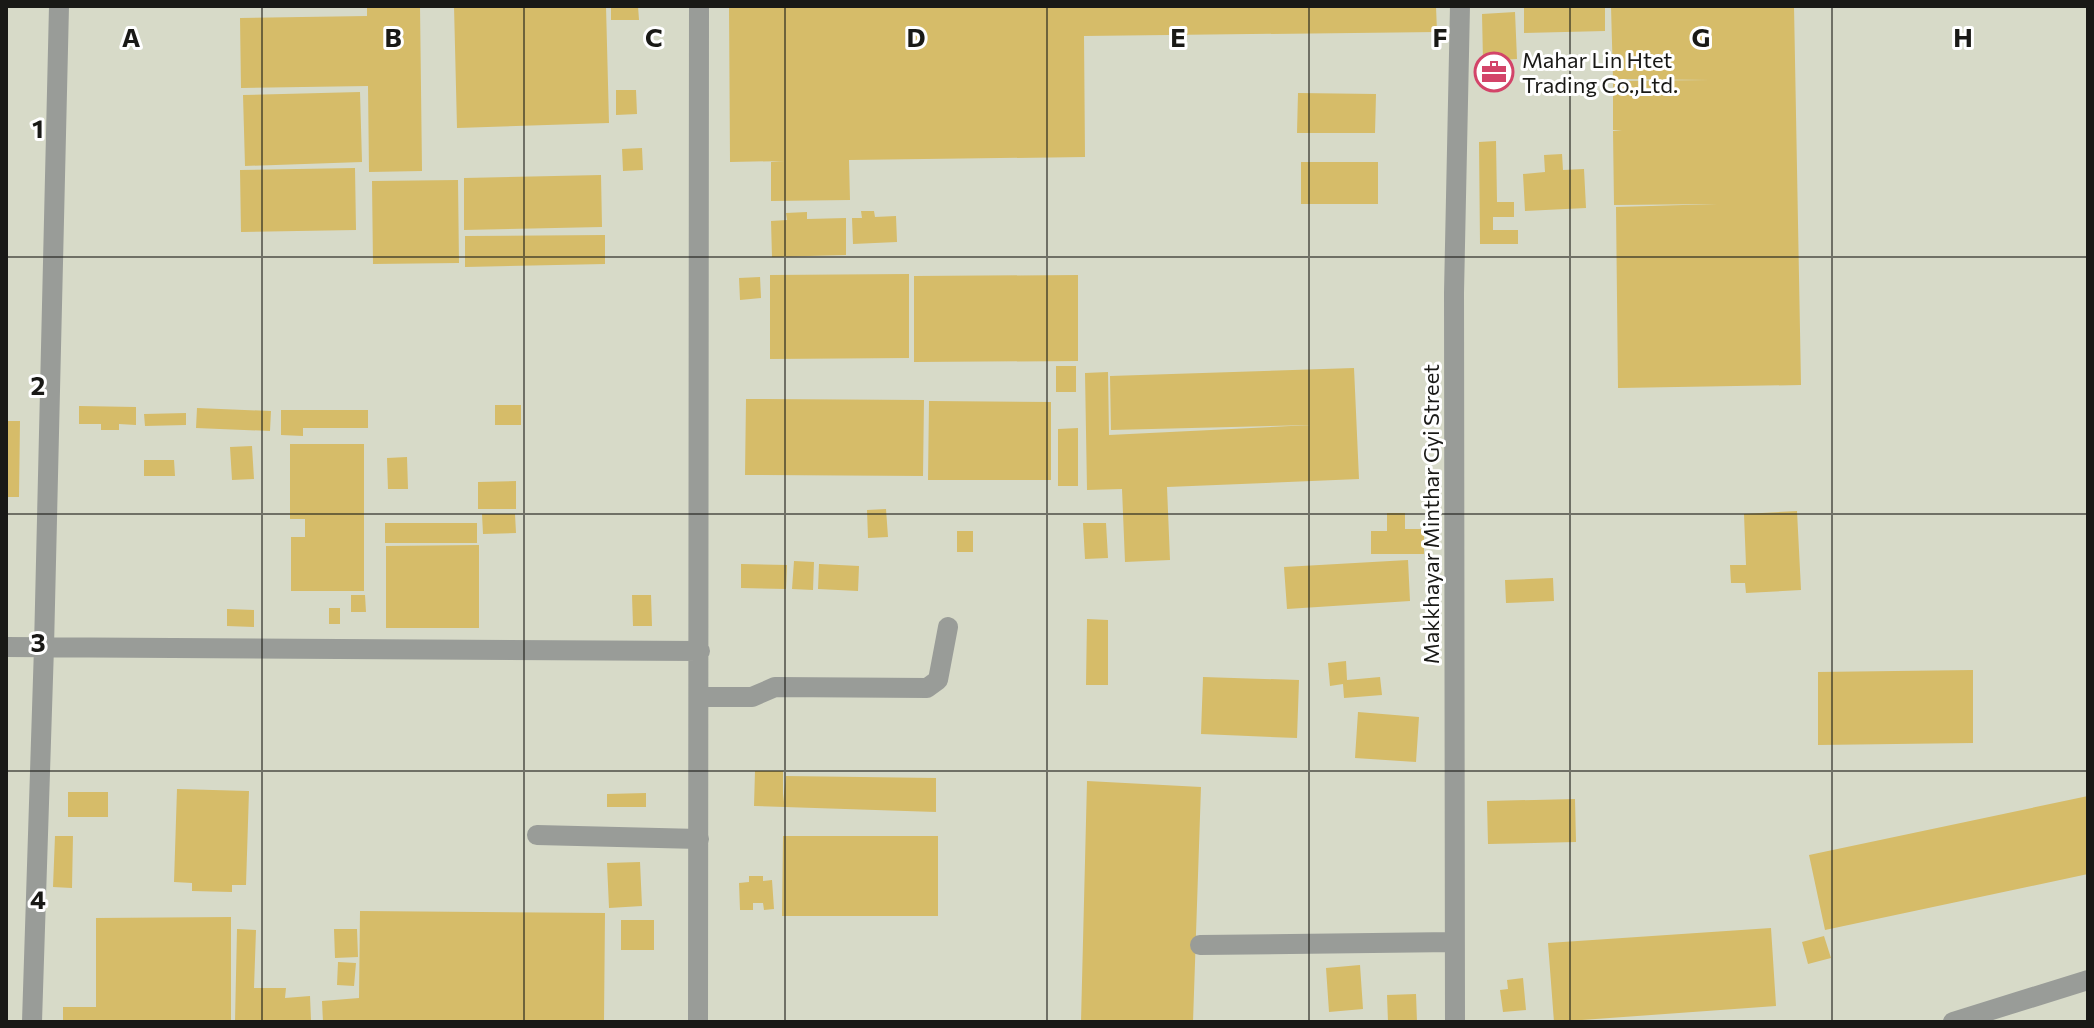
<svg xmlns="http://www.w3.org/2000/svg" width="2094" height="1028" viewBox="0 0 2094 1028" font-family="Commissioner,sans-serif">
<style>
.built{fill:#d7dac8}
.building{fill:#d6bc69}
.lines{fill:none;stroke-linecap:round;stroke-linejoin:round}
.minor{stroke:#999c98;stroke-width:20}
.grid{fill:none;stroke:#191916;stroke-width:2;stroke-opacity:0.55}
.labels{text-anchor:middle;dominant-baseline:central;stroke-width:6;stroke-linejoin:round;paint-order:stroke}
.poi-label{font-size:22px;fill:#191916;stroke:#fff;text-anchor:start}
.street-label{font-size:22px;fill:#191916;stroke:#fff}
.grid-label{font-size:26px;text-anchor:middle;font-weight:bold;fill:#191916;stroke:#fff;stroke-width:6;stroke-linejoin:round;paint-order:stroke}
</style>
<rect width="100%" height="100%" fill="#e2e3d9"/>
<path class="built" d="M6,6H2088V1022H6Z"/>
<path class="building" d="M367,6H420L422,171L369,172L368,86L241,88L240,18L367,16Z
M454,6H606L609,123L457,128Z
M611,6H638L639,20H611Z
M729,6H1436L1437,32L1084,36L1085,157L849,160L850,200L771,201V162L784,161L730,162Z
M1524,6H1605V31L1524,33Z
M1611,6H1794L1801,385L1618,388L1616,207L1717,204L1614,205L1613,131H1622L1613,130V81L1710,80L1613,79Z
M1515,12L1517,59L1483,61L1482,14Z
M616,90H636L637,114L616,115Z
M360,92L362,162L245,166L243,95Z
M1298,93L1376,94L1375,133H1297Z
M1496,141L1497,202H1514V217H1493V230H1518V244H1480L1479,142Z
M642,148L643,170L623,171L622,149Z
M1562,154L1563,170L1584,169L1586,208L1525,211L1523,174L1545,172L1544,155Z
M1301,162H1378V204H1301Z
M355,168L356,230L241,232L240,170Z
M601,175L602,227L464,230V178Z
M458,180L459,263L373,264L372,181Z
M861,211H874L875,217L896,216L897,242L853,244L852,218H862Z
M807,212V219L846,218V255L772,257L771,221L787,220L786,213Z
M605,235V264L465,267V236Z
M909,274V358L770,359V275Z
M1078,275V361L914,362V276Z
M760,277L761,298L740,300L739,278Z
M1056,366H1076V392H1056Z
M1354,368L1359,479L1167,487L1170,560L1125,562L1122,489L1087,490L1085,373L1108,372L1109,435L1311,425L1111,430L1110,376Z
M746,399L924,400L923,476L745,475Z
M929,401L1051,402V480H928Z
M495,405H521V425H495Z
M79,406L136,407V425L119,424V430H101V424H79Z
M197,408L271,411L270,431L196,428Z
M281,410H368V428H303V436L281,435Z
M186,413V425L145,426L144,414Z
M6,421H20L19,497H6Z
M1078,428V486H1058V429Z
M290,444H364V591H291V537H305V519H290Z
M252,446L254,479L232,480L230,447Z
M407,457L408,489H388L387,458Z
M144,460H174L175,476H144Z
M516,481V509H478V482Z
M886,509L888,537L868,538L867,510Z
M1797,511L1801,590L1746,593L1745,583H1731L1730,565H1746L1744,514Z
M1387,513H1405V529H1424V554H1371V531H1387Z
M482,514H515L516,533L483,534Z
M385,523H477V543H385Z
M1083,523H1106L1108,558L1085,559Z
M957,531H973V552H957Z
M479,545V628H386V546Z
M1408,560L1410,601L1287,609L1284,567Z
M794,561L814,562L813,590L792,589Z
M741,564L787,565L786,589L741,588Z
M819,564L859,566L858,591L818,589Z
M1553,578L1554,601L1506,603L1505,580Z
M351,595H365L366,612H351Z
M632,595H651L652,626H633Z
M329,608H340V624H329Z
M227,609L254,610V627L227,626Z
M1087,619L1108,620V685H1086Z
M1346,661L1347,680L1380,677L1382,695L1344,698L1343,684L1330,686L1328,663Z
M1973,670V743L1818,745V672Z
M1203,677L1299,680L1297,738L1201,734Z
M1358,712L1419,717L1416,762L1355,758Z
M755,771H783V802L786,776L936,778V812L754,806Z
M1087,781L1201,787L1193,1022H1081Z
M177,789L249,791L246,885H232V892L192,891V883L174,882Z
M68,792H108V817H68Z
M646,793V807H607V794Z
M2088,796V874L1825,930L1809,855Z
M1575,799L1576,842L1488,844L1487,801Z
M55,836H73L72,888L53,887Z
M783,836H938V916H782Z
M640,862L642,906L609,908L607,863Z
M749,876H763V881L772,880L774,909L764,910L763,903H753V910H740L739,883L749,882Z
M360,911L605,913L604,1022H323L322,1001L359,998Z
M231,917V1022H63V1007H96V918Z
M621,920H654V950H621Z
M1771,928L1776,1006L1554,1022L1548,943Z
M237,929L256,930L254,988H286L285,998L310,996L311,1020L235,1022Z
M334,929H357L358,957L335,958Z
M1824,936L1831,958L1808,964L1802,942Z
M338,962L356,963L354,986L337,985Z
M1360,965L1363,1009L1329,1012L1326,968Z
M1523,978L1526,1010L1503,1012L1500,990L1508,989L1507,980Z
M1416,994L1417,1022H1388L1387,995Z"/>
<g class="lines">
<path class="minor" d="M6,647L700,651
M700,697H752L775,687L927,688L938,680L948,627
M537,835L699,839
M1200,945L1454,942
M32,1022L44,647L59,6
M698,1022L699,6
M1455,1022L1454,293L1460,6
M1953,1022L2088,980"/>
</g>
<path class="grid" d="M262,6V1022M524,6V1022M785,6V1022M1047,6V1022M1309,6V1022M1570,6V1022M1832,6V1022M6,257H2088M6,514H2088M6,771H2088"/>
<defs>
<symbol id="office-ring" viewBox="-11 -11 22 22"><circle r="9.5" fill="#fff" stroke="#d34469" stroke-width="1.5"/><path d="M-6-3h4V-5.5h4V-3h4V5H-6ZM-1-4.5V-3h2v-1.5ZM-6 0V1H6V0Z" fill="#d34469"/></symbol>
</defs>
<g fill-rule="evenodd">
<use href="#office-ring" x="1472" y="50" width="44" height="44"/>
</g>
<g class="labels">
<g class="poi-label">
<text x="1522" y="59">Mahar Lin Htet<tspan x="1522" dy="25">Trading Co.,Ltd.</tspan></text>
</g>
<g class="street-label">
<text transform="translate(1430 514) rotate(-90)">Makkhayar Minthar Gyi Street</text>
</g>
</g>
<g class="grid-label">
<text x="131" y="47">A</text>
<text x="393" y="47">B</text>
<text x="654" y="47">C</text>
<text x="916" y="47">D</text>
<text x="1178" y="47">E</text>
<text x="1440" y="47">F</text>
<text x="1701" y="47">G</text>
<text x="1963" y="47">H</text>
<text x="38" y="138">1</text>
<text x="38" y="395">2</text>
<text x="38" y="652">3</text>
<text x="38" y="909">4</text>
</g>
<rect width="2094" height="1028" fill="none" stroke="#191916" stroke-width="16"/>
</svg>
